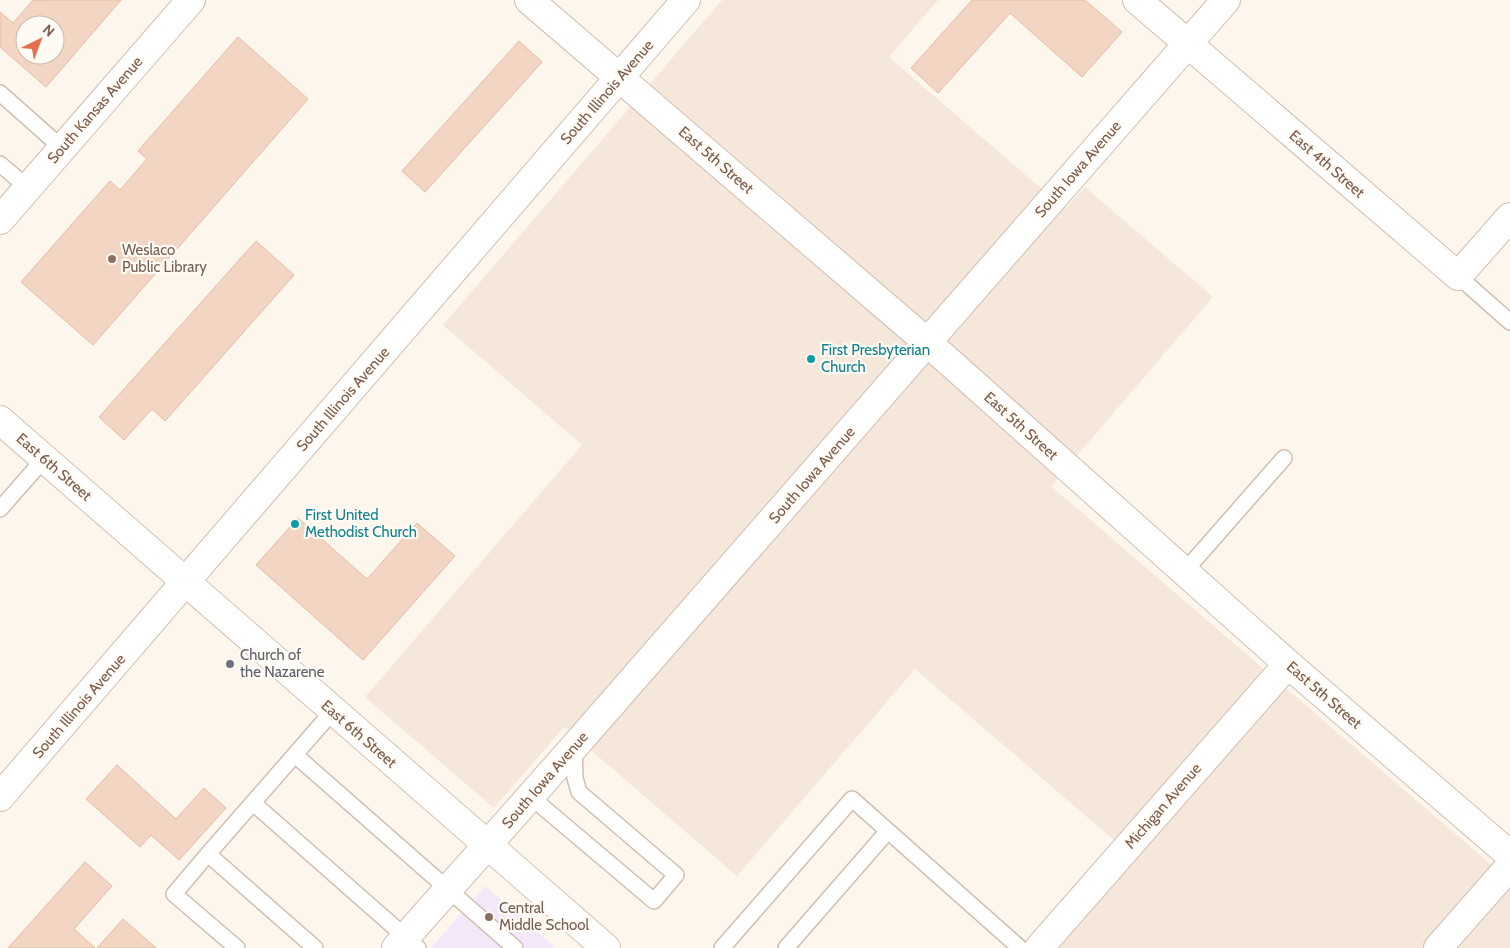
<svg xmlns="http://www.w3.org/2000/svg" width="1510" height="948" viewBox="0 0 1510 948" font-family="Cabin,sans-serif">
<style>
.residential{fill:#f5e8da}
.education{fill:#f3e8fa}
.building{fill:#f3d5c3;stroke:#e6bba3;fill-rule:evenodd}
.lines{fill:none;stroke-linecap:round;stroke-linejoin:round}
.lane-casing{stroke:#d1beb0;stroke-width:18}
.street-casing{stroke:#d1beb0;stroke-width:30}
.secondary-casing{stroke:#d6c0b0;stroke-width:30}
.lane{stroke:#fff;stroke-width:15}
.street{stroke:#fff;stroke-width:28}
.secondary{stroke:#fff;stroke-width:28}
.education-dot{fill:#8d6e63;stroke:#fffaf3;stroke-width:2}
.culture-dot{fill:#0f9aa8;stroke:#fffaf3;stroke-width:2}
.worship-dot{fill:#6b7280;stroke:#fffaf3;stroke-width:2}
.labels{text-anchor:middle;dominant-baseline:central;stroke-width:4.5;stroke-linejoin:round;paint-order:stroke}
.street-label{font-size:15px;fill:#7a5c4d;stroke:#fffaf3}
.education-label{font-size:15px;fill:#785e54;stroke:#fffaf3;text-anchor:start}
.culture-label{font-size:15px;fill:#0d838f;stroke:#fffaf3;text-anchor:start}
.worship-label{font-size:15px;fill:#5b616d;stroke:#fffaf3;text-anchor:start}
</style>
<rect width="100%" height="100%" fill="#fdf6ec"/>
<path class="residential" d="M722,0H938L889,57L1065,209L1085,187L1213,297L1051,486L1510,881V948H1036L1122,847L915,669L737,876L564,727L494,808L365,697L582,445L443,325Z"/>
<path class="education" d="M485,886L556,948H431Z"/>
<path class="building" d="M33,0H44L45,1L47,0H121L46,87L0,47V12L13,23ZM25,25H55V55H25Z
M972,0H1085L1122,32L1082,77L1010,13L938,93L911,68Z
M238,37L308,99L93,345L21,282L110,181L120,190L147,159L138,151Z
M519,41L542,62L425,192L402,171Z
M256,241L294,275L165,421L152,409L124,440L99,417Z
M298,518L367,579L417,523L455,556L363,660L256,565Z
M117,765L176,819L204,788L226,808L179,860L151,835L140,847L86,799Z
M85,862L112,886L74,929L95,948H8Z
M123,919L156,948H97Z"/>
<g class="lines">
<defs>
<path id="lane" d="M0,93L62,148
M0,164L28,188
M1458,276L1510,322
M0,509L44,459
M1184,572L1284,458
M295,755L515,948
M531,797L654,901L676,875L579,792L575,778L574,747
M253,803L418,948
M208,854L174,894L237,948
M315,948L208,854L333,711
M722,948L852,799L1020,948
M786,948L887,832"/>
<path id="street" d="M529,0L927,342L1288,664L1510,855
M1137,0L1458,276L1510,217
M0,220L191,0
M0,797L686,0
M396,948L574,747L1226,0
M1039,948L1288,664
M1438,948L1510,866"/>
<path id="secondary" d="M0,420L606,948"/>
</defs>
<use href="#lane" class="lane-casing"/>
<use href="#street" class="street-casing"/>
<use href="#secondary" class="secondary-casing"/>
<use href="#lane" class="lane"/>
<use href="#street" class="street"/>
<use href="#secondary" class="secondary"/>
</g>
<g class="education-dot">
<circle cx="112" cy="259" r="5"/>
<circle cx="489" cy="917" r="5"/>
</g>
<g class="culture-dot">
<circle cx="811" cy="359" r="5"/>
<circle cx="295" cy="524" r="5"/>
</g>
<circle class="worship-dot" cx="230" cy="664" r="5"/>
<g class="labels">
<g class="street-label">
<text transform="translate(607 92) rotate(-49)">South Illinois Avenue</text>
<text transform="translate(95 110) rotate(-49)">South Kansas Avenue</text>
<text transform="translate(716 160) rotate(41)">East 5th Street</text>
<text transform="translate(1327 164) rotate(41)">East 4th Street</text>
<text transform="translate(1078 169) rotate(-49)">South Iowa Avenue</text>
<text transform="translate(343 399) rotate(-49)">South Illinois Avenue</text>
<text transform="translate(1021 426) rotate(42)">East 5th Street</text>
<text transform="translate(54 467) rotate(41)">East 6th Street</text>
<text transform="translate(812 475) rotate(-49)">South Iowa Avenue</text>
<text transform="translate(1324 695) rotate(41)">East 5th Street</text>
<text transform="translate(79 706) rotate(-49)">South Illinois Avenue</text>
<text transform="translate(359 734) rotate(41)">East 6th Street</text>
<text transform="translate(545 780) rotate(-49)">South Iowa Avenue</text>
<text transform="translate(1163 806) rotate(-49)">Michigan Avenue</text>
</g>
<g class="education-label">
<text x="122" y="250">Weslaco<tspan x="122" dy="17">Public Library</tspan></text>
<text x="499" y="908">Central<tspan x="499" dy="17">Middle School</tspan></text>
</g>
<g class="culture-label">
<text x="821" y="350">First Presbyterian<tspan x="821" dy="17">Church</tspan></text>
<text x="305" y="515">First United<tspan x="305" dy="17">Methodist Church</tspan></text>
</g>
<g class="worship-label">
<text x="240" y="655">Church of<tspan x="240" dy="17">the Nazarene</tspan></text>
</g>
</g>
<g transform="translate(40 40) rotate(42)"><circle r="24" fill="#fffaf3" stroke="#cabbb1"/>
<path d="M0-4L9 19L0 12L-9 19Z" fill="#e76f51"/>
<text y="-8" font-size="14" font-weight="bold" text-anchor="middle" fill="#7a5c4d">N</text>
</g>
</svg>
